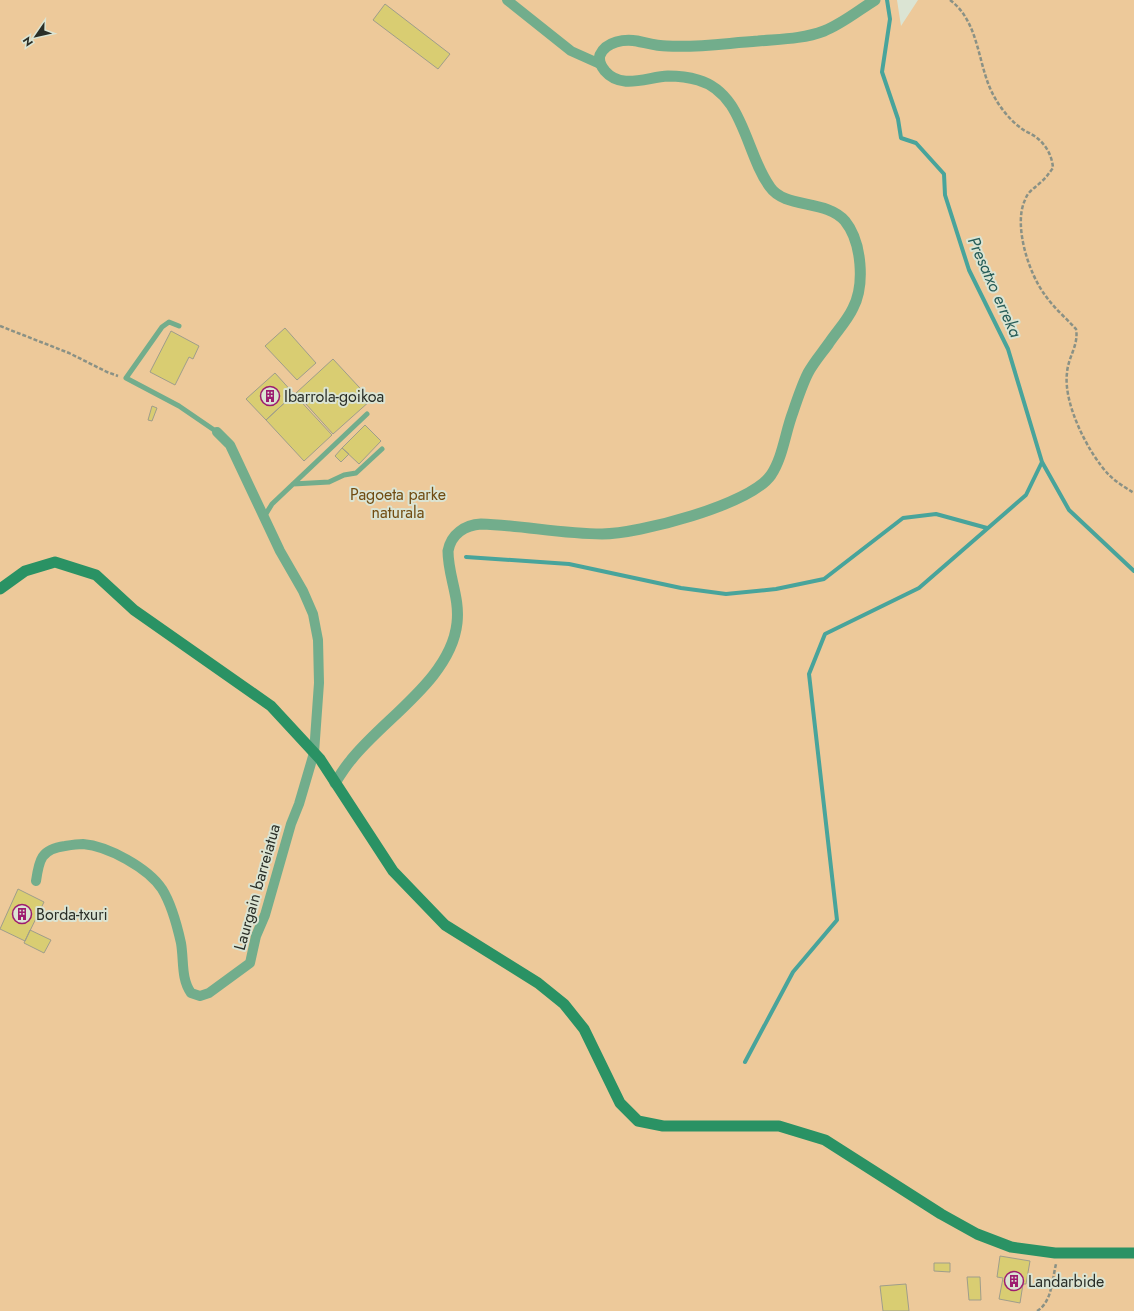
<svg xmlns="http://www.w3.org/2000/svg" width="1134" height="1311" viewBox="0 0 1134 1311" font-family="Jost,sans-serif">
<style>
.green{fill:#edc99a}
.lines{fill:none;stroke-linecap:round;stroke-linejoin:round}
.stream{stroke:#48a49b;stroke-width:4}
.building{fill:#d9cd72;stroke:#9f9d8b}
.path{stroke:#8a9185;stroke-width:2.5;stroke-dasharray:4 2;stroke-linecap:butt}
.service{stroke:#72ad8c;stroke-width:5}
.minor{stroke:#72ad8c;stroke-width:10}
.tertiary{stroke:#72ad8c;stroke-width:11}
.secondary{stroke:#2a9264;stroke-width:11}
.labels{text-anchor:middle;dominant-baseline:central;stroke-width:4;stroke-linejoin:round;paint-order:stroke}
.poi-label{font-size:16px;fill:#2a2e27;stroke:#dbe4d3;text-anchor:start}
.park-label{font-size:16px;fill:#704b10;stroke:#dbe4d3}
.street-label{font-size:16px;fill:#2a2e27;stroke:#dbe4d3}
.water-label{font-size:17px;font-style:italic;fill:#265c57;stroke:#dbe4d3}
</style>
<rect width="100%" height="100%" fill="#dbe4d3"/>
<path class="green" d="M0,0H897L901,26L918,0H1134V1311H0Z"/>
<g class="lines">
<path class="stream" d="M887,0L890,19L882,72L898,119L901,138L916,143L944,174L945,195L969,270L1008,349L1042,462L1069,510L1134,571
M466,557L569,564L681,588L726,594L776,589L824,579L903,518L936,514L987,528
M745,1062L793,972L837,920L809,674L825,634L919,588L1026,495L1042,462"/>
</g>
<path class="building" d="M385,4L450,54L438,69L373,20Z
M285,328L316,363L297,380L265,346Z
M171,331L199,346L193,359L189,357L175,385L150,372Z
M333,359L371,400L333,434L296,393Z
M275,373L294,394L266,420L246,399Z
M294,394L332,435L304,461L266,420Z
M152,406L157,408L152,421L148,420Z
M365,425L381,441L359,464L342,448Z
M342,448L349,454L341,462L335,456Z
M18,889L44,902L25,941L0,929Z
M30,930L51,940L44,953L24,943Z
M1000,1256L1030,1261L1026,1284H1023L1020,1303L999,1299L1003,1278L997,1277Z
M934,1263H950V1272L934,1271Z
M967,1277H980L981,1300H969Z
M906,1284L909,1311H883L880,1286Z"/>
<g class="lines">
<path class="path" d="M950,0C981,23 977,68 995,98C1001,109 1011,121 1021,128C1024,131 1028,132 1031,134C1044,141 1052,154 1053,168C1049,173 1046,178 1041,182C1035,188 1028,191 1025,200C1013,225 1029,274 1045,295C1053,307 1066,318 1076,329C1079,345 1068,357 1067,373C1063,403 1088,453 1109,475C1116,482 1126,488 1134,493
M0,326L69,353L107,372L118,376
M1037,1311C1052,1302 1052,1280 1056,1264"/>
<path class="service" d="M179,326L169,322L162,327L126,378L179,406L217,432
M293,484L329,482L344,475L356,473L382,449
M264,517L272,504L367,414"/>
<path class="minor" d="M507,0L571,51L600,64
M36,881C39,860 41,849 65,846C71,845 78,844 83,844C108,846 148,868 162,889C172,905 177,925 181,943C184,961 181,979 191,993L200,996L209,993L250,963L256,936L265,915L291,824L299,804L314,753L319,683L318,640L313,614L303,591L280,551L230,445L217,432"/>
<path class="tertiary" d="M335,783C340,775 345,767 351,760C383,719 451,679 457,623C460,597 448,576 448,551C451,534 465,525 481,524C521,525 561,534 602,534C638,534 750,505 771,475C783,457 785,433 793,412C797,400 802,385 808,373C814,362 822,353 829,343C837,331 847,321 853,308C865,285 862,242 845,221C826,199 785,209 770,187C745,153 744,93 698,80C688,77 678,76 668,76C647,77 621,90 605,71C601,66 598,61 600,55C606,41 625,39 637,41C647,43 657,46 667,46C698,48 727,43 758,41C780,39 803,39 824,31C842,24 859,10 875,0"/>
<path class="secondary" d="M0,589L25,571L55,562L96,575L134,610L271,706L320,759L393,871L445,925L538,983L564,1004L584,1029L620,1103L638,1121L663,1126H779L825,1140L941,1214L977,1234L1011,1247L1055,1253H1134"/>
</g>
<defs>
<symbol id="building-ring" viewBox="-11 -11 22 22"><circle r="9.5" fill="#dbe4d3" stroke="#9d1c70" stroke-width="1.5"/><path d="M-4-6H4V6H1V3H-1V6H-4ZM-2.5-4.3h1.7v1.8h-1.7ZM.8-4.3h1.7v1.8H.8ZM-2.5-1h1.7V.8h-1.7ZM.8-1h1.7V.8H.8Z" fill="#9d1c70"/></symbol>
</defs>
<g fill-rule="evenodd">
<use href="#building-ring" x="259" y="385" width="22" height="22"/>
<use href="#building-ring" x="11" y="903" width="22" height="22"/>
<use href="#building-ring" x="1003" y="1270" width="22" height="22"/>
</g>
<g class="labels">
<g class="poi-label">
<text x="284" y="396">Ibarrola-goikoa</text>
<text x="36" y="914">Borda-txuri</text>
<text x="1028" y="1281">Landarbide</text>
</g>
<g class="park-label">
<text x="398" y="494">Pagoeta parke<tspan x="398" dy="18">naturala</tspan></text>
</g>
<g class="street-label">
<text transform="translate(257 887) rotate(-74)">Laurgain barreiatua</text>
</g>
<g class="water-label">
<text transform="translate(995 287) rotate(66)">Presatxo erreka</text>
</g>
</g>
<g transform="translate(36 36) rotate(236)" stroke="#dbe4d3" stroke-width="3" paint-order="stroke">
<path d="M0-3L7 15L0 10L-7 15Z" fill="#2a2e27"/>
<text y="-6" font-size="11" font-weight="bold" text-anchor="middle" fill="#2a2e27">N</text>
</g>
</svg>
